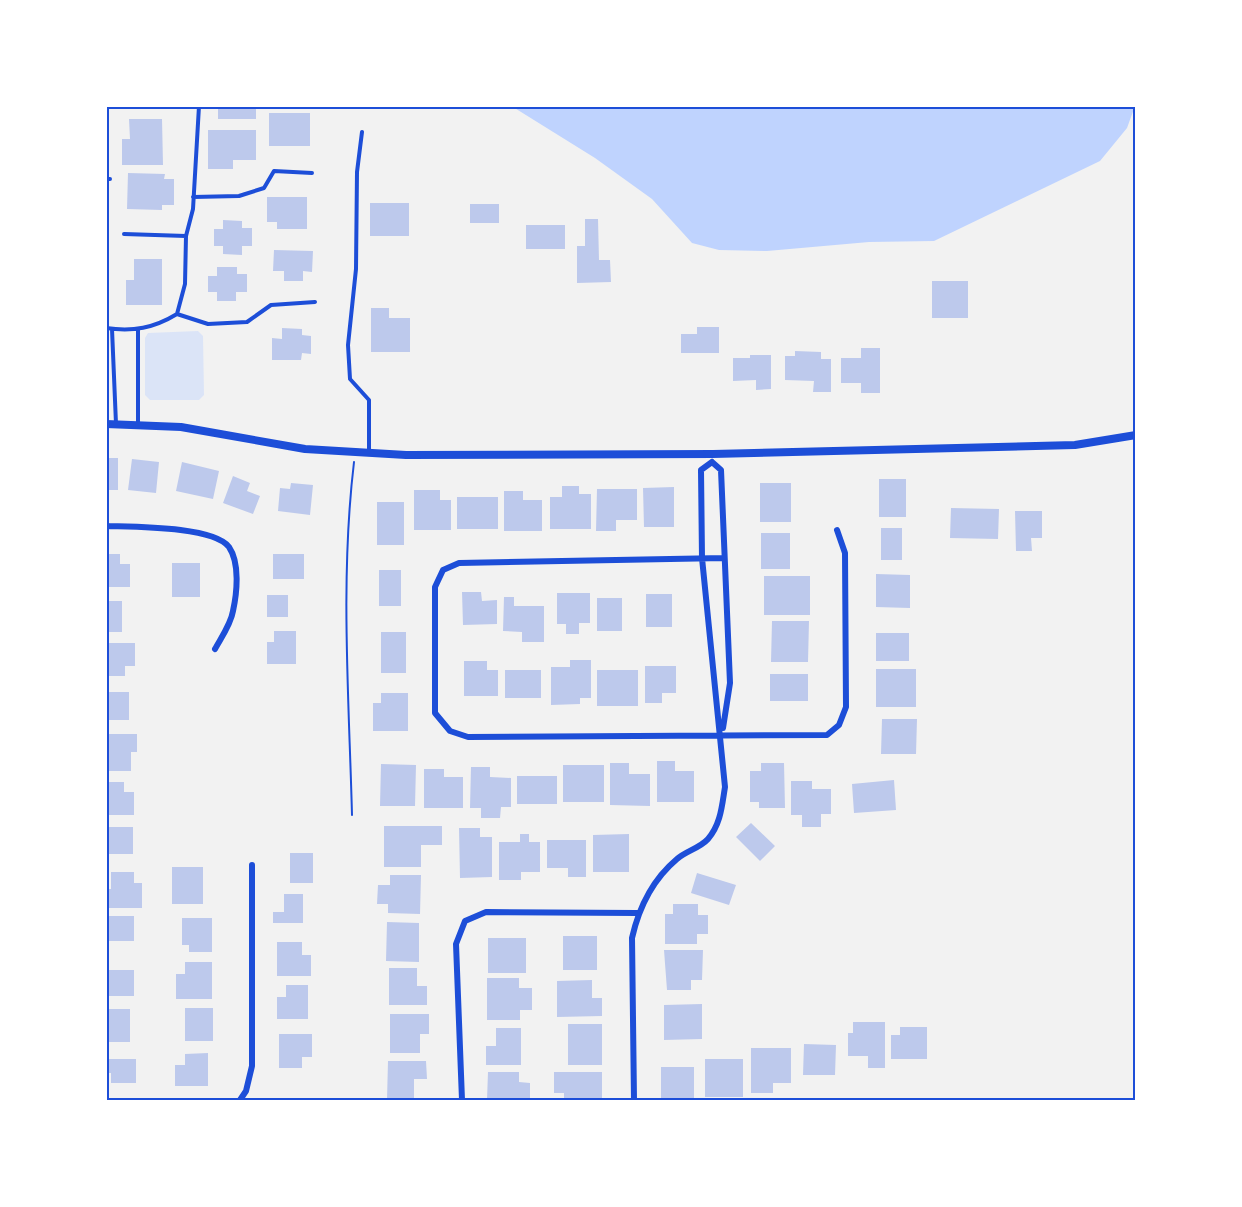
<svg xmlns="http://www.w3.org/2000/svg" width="1242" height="1207" viewBox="0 0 1242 1207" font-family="Barlow,sans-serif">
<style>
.green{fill:#dbe4f7}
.water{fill:#bfd3fe}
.building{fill:#bdc9ec}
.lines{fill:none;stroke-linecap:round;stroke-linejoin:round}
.path{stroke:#1d4ed8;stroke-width:2}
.service{stroke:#1d4ed8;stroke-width:4}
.minor{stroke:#1d4ed8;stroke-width:6}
.tertiary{stroke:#1d4ed8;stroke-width:8}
.neatline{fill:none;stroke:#1d4ed8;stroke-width:2}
</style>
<rect width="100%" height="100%" fill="#f2f2f2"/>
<path class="green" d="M198,331L203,336L204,395L199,400H150L145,395V338L148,333Z"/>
<path class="water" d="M1135,106L1127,128L1100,161L934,241L869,242L767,251L719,250L692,243L652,199L595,158L513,107Z"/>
<path class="building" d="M208,106H256V119H218V109H208Z
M269,113H310V146H269Z
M129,119H162L163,165H122V139H130Z
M208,130H256V160H233V169H208Z
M128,173L165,174L164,179H174V205H162V210L127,209Z
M267,197H307V229H277V222H267Z
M370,203H409V236H370Z
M470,204H499V223H470Z
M585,219H598L599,260H610L611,282L577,283V246H585Z
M223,220L242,221V228H252V246H242V255L223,254V246H214V229H223Z
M526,225H565V249H526Z
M274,250L313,251L312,272L303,271V281H284V271H273Z
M134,259H162V305H126V280H134Z
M217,267H237V274H247V292H236V301H217V292H208V276H217Z
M932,281H968V318H932Z
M371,308H389V318H410V352H371Z
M697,327H719V353H681V334H697Z
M282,328L302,329V335L311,336V354L302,353L301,360H272V338L282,339Z
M861,348H880V393H861V383H841V358H861Z
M795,351L821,352V359H831V392H813L814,381L785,380V356H795Z
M750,355H771V389L756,390V380L733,381V358H750Z
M106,458H118V490H106Z
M132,459L159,462L156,493L128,490Z
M182,462L219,471L213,499L176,491Z
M233,476L250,483L247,491L260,496L253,514L223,503Z
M879,479H906V517H879Z
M291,483L313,485L310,515L278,511L280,488L290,489Z
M760,483H791V522H760Z
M562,486H579V494H591V529H550V497H562Z
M674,487V527H644L643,488Z
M597,489H637V520H616V531H596Z
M414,490H440V500H451V530H414Z
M504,491H523V500H542V531H504Z
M457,497H498V529H457Z
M377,502H404V545H377Z
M951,508L999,509L998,539L950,538Z
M1015,511H1042V538H1031L1032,551H1016Z
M881,528H902V560H881Z
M761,533H790V569H761Z
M106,554H120V564H130V587H106Z
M273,554H304V579H273Z
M172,563H200V597H172Z
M379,570H401V606H379Z
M876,574L910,575V608L876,607Z
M764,576H810V615H764Z
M462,592H481L482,601L497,600V624L463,625Z
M557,593H590V623H579V634H566V624H557Z
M646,594H672V627H646Z
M267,595H288V617H267Z
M504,597H514V606H544V642H522V632L503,631Z
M597,598H622V631H597Z
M106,601H122V632H106Z
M772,621H809L808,662H771Z
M274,631H296V664H267V642H274Z
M381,632H406V673H381Z
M876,633H909V661H876Z
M106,643H135V666H125V676H106Z
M570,660H591V698H580V704L551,705V667H570Z
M464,661H487V670H498V696H464Z
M645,666H676V693H662V703H645Z
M876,669H916V707H876Z
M505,670H541V698H505Z
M597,670H638V706H597Z
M770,674H808V701H770Z
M106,692H129V720H106Z
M381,693H408V731H373V703H381Z
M882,719H917L916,754H881Z
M106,734H137V752H131V771H106Z
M657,761H675V771H694V802H657Z
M610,763H629V774H650V806L610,805Z
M761,763H784L785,808H759V802H750V771H761Z
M381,764L416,765L415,806H380Z
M563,765H604V802H563Z
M471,767H490V777L511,778V807H501L500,818H481V808H470Z
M424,769H444V777H463V808H424Z
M517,776H557V804H517Z
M894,780L896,810L854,813L852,784Z
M791,781H812V789H831V814H821V827H802V815H791Z
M106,782H124V792H134V815H106Z
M751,823L775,846L760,861L736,837Z
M384,826H442V845H421V867H384Z
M106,827H133V854H106Z
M459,828H480V837H492V877L460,878Z
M520,834H529V842H540V872H521V880H499V842H520Z
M629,834V872H593V835Z
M547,840H586V877H568V868H547Z
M290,853H313V883H290Z
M172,867H203V904H172Z
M111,872H134V883H142V908H106V889H111Z
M697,873L736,885L729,905L691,893Z
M390,875H421L420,914L388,913V904H377L378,885H390Z
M284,894H303V923H273V912H284Z
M673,904H698V915H708V934H697V944H665V914H673Z
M106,916H134V941H106Z
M182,918H212V952H189V945H182Z
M387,922L419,923V962L386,961Z
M563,936H597V970H563Z
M488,938H526V973H488Z
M277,942H302V955H311V976H277Z
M664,950H703L702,980H691V990H667Z
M185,962H212V999H176V974H185Z
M389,968H417V986H427V1005H389Z
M106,970H134V996H106Z
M487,978H519V988H532V1010H520V1020H487Z
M592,980V998H602V1016L557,1017V981Z
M286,985H308V1019H277V997H286Z
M702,1004V1039L664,1040V1005Z
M185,1008H213V1041H185Z
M106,1009H130V1042H106Z
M390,1014H429V1034H420V1053H390Z
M853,1022H885V1068H868V1056H848V1033H853Z
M568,1024H602V1065H568Z
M900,1027H927V1059H891V1035H900Z
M496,1028H521V1065H486V1046H496Z
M279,1034H312V1057H302V1068H279Z
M804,1044L836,1045L835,1075H803Z
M751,1048H791V1083H773V1093H751Z
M208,1053V1086H175V1065H185V1054Z
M106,1059H136V1083H111V1073H106Z
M705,1059H743V1097H705Z
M388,1061H426L427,1079H414V1100H387Z
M661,1067H694V1100H661Z
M488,1072H519V1082L530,1083V1100H487Z
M554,1072H602V1100H564V1093H554Z"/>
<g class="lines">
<path class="path" d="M352,815C349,698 340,579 354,462"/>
<path class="service" d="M362,132L357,172L356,269L348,345L350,379L369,400V453
M106,179H110
M193,197L239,196L264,188L274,171L312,173
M124,234L186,236
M177,314L208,324L247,322L271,305L315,302
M106,328C133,332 154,328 177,314L185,284L186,236L193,209L199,106
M112,329L116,424
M138,330V424"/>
<path class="minor" d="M712,462L721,470L730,683L723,728
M106,526C132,527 213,526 229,547C240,563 237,593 233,611C231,624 221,638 215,649
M724,558L459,563L443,570L435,587V713L450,731L468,737L827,735L839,725L846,707L845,553L837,530
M240,1100L246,1091L252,1066V865
M462,1100L456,944L465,921L486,912L637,913
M634,1100L632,938C639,907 652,880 677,859C686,851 700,848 708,839C721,824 722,805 725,787L702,558L701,470L712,462"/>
<path class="tertiary" d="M106,424L181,427L305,449L406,455L713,454L1075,445L1136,435"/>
</g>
<rect width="1242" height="1207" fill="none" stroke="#ffffff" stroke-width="216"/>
<rect x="108" y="108" width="1026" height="991" class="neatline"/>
</svg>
